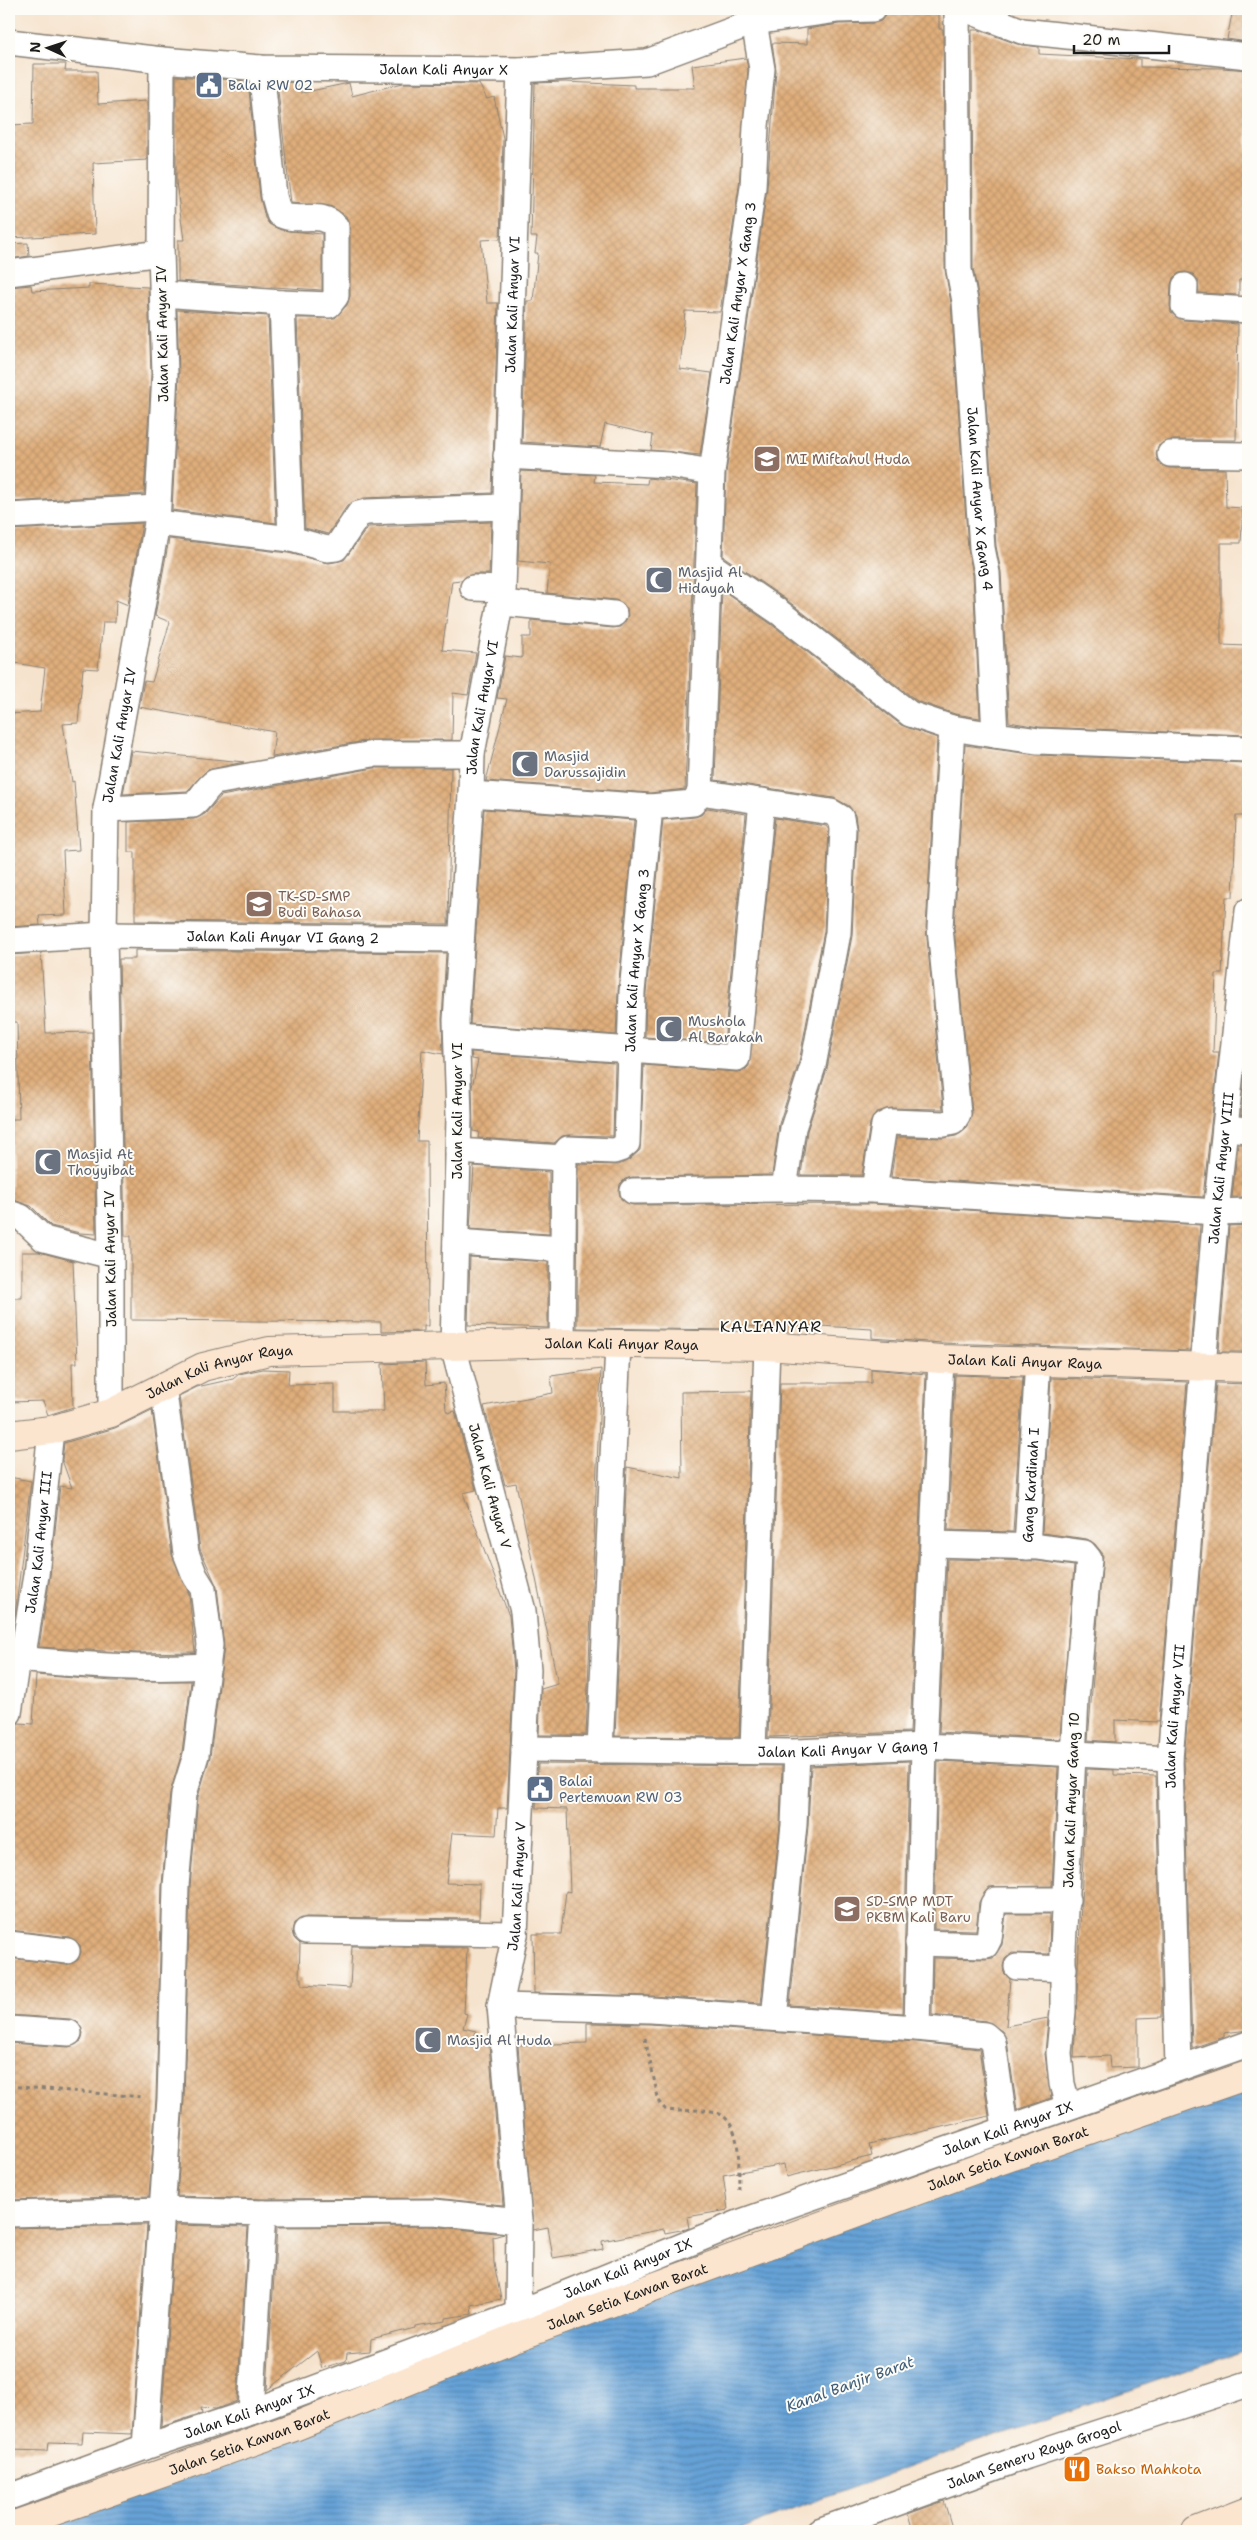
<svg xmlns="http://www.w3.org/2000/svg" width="1257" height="2540" viewBox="0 0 1257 2540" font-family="'Shantell Sans',sans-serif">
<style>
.water{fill:url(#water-rules);stroke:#415f7a}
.building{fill:url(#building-cross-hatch)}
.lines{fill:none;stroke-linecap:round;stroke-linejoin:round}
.street-casing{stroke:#898074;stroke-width:28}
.secondary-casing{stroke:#898074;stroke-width:30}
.path{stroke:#898074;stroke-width:3;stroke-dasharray:4 4;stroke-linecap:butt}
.street{stroke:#fff;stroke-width:25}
.secondary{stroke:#fce5cf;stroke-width:28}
.labels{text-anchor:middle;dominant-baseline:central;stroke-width:4;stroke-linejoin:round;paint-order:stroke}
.street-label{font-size:14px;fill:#1c1c1c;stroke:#fdfcf7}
.service-label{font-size:14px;fill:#4e5e75;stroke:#fdfcf7;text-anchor:start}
.education-label{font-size:14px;fill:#785e54;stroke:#fdfcf7;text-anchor:start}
.worship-label{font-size:14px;fill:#5b616d;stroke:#fdfcf7;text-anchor:start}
.food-label{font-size:14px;fill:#c56008;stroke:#fdfcf7;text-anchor:start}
.water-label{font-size:15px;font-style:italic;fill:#415f7a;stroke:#fdfcf7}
.quarter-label{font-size:16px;letter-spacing:1px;fill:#1c1c1c;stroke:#fdfcf7}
</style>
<defs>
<pattern id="water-rules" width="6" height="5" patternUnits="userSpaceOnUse" patternTransform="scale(1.25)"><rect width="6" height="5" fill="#66a2d7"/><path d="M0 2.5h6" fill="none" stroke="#5383ae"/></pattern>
<pattern id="building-cross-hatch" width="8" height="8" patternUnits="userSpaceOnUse" patternTransform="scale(1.25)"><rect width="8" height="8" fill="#dfae7b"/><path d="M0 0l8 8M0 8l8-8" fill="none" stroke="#bf956a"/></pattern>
</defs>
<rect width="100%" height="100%" fill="#fdfcf7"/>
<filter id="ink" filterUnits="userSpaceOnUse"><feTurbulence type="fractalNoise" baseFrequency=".02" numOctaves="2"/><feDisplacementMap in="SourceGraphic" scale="10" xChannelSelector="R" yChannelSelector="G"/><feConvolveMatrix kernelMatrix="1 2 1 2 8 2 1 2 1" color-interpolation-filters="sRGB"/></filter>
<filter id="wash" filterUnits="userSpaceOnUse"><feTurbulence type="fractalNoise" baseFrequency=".0096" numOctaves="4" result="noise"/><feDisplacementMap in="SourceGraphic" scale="20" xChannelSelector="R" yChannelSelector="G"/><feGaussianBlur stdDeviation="1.12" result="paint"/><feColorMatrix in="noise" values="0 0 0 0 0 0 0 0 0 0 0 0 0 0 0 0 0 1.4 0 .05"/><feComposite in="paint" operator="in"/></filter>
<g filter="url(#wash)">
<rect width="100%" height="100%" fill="#f6e3cd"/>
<path class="water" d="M1248,2089V2349L934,2458L734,2531H10L983,2174Z"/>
<g id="blocks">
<path class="building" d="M1233,9H1248V42L1227,39Z
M887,12H939V29H943L945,270L951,303L968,549L973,575L980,718L955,714L917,701L788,601L723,556L726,473L767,188L776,70L772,43L807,44V29L839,24L874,23L881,21Z
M972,30H979L1017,44L1039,47V54L1140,59V67L1222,68L1248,70L1246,280H1239V295L1199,293L1198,280L1193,274L1186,272L1179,273L1173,278L1171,285L1170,305L1171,313L1183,320L1238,324L1236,440H1170L1158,446L1156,454L1158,461L1169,468L1225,469L1226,507L1243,508L1241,543H1221V645L1248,646V735L1039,727L1009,722L1001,572L996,546L979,300L973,269Z
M746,58L748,69L739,186L720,312L685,311L680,369L712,373L700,455L651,450L653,435L605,424L600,447L522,442L527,301H533L538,253H535L537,237H531L535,83L565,82L634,85V88H695L692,65Z
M34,64H66L65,71H97L98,104L147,101V160L93,163L95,234L9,238V125L33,124Z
M176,76L248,81L260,197L265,218L269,224L281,230L322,234V290L178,281V240H184L176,182Z
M277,82L299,83L301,93L349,83L352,96L403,83L479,84L487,99L494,97L503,138L500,239L481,240L487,303H498L492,493L364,498L347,506L328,534L305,528L297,318H335L347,305L350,296V227L346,216L330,206L291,203Z
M28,243L29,256L9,259V244Z
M89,284L148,287L151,374L144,494L9,502V287L31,285L32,291L89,288Z
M177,310L268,316L276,523L172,510L179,375Z
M521,471L595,475L594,482L647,484L648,478L697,484L685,789L650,793L486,781L507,699L497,698L505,656L522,658V637H531V620L613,628L620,627L628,616L627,608L616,600L547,593L550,564L518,561Z
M491,522L489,574H473L461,580L452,581L442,650L476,653L468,695L453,693L452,740H371L272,757L275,732L139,707L144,681L152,682L170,622L155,616L169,539L288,553L329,563L344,560L368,527Z
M142,523L128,605L116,600L115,622H103L98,669L83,668L78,723L63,724L72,782L74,781L79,850L63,851L66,915L39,916L40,925L9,927V714L40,712L45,668L9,662V530Z
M722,590L771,624L901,725L937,738L926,927L943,1109L891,1108L877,1112L870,1123L862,1175H801L807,1131L827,1069L852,936L857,830L855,815L849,806L834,798L715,780Z
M965,745L1037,755L1247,763L1248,816H1236L1233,897H1226L1222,974H1216L1213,1052H1219L1203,1197L891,1177L897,1137L944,1138L956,1136L965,1130L972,1113L954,928Z
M131,751L244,762L207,770L187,791L123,794Z
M374,768H451L448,924L135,921V852H128V822L194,819L205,814L221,796Z
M707,808L746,814L724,1043L645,1037L646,993L663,820L695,817L701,815Z
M484,809L634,820L618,991L616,1035L470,1024Z
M775,818L826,826L829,830L824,931L799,1062L779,1124L772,1175L632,1177L625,1179L620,1184L619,1192L621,1199L633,1205L873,1204L1200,1225L1190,1351L942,1343L872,1338V1329L785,1324V1329L734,1325V1330L577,1328L578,1164L619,1165L629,1160L640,1150L644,1065L736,1072L744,1071L749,1066Z
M135,950L446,953L442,1019L443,1054L422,1050L417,1141H427L428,1326H424V1331L381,1332V1322L131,1320V1236H125L119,959H135Z
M41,953L46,1033L92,1032L96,1234L80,1233L51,1226L31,1206L11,1199V1119H19L17,1022H9V955Z
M471,1052L615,1063L613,1136L568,1135L562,1136L554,1143L478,1138L479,1132L473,1131L472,1087L478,1060L472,1059Z
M1247,1054H1248V1116L1241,1115Z
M1238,1144H1248V1197H1232Z
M474,1166L549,1172V1234L470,1229Z
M1248,1225V1352H1219L1229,1226Z
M22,1252H39L73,1261L77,1363H72L73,1407L48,1415L43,1401L9,1402V1298H22Z
M470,1257L548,1262V1328L468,1325Z
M425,1362L426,1385L444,1383L446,1410L448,1413L455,1411L476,1490L463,1493L509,1616L514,1670L507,1808H498L496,1835L452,1833L446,1883L480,1884L479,1919L306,1917L294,1923L292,1931L294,1938L300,1944L299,1978H302V1985L350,1988L352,1946L467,1948L464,2013L467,2014L463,2028L476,2031L472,2045H489L503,2205L434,2198L263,2199L177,2196L184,2099L190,1887L198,1797L210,1757L224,1647L217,1587L200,1549L179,1396L197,1387L233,1379L239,1374L263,1369L289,1370L288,1385L335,1384V1411H384L382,1364Z
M601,1369L586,1735H539L541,1689L558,1684L516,1483L505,1485L484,1406L553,1393L551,1376Z
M871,1369L926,1374L910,1732L768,1737L780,1383H871Z
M955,1375L1023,1377L1013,1532L948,1530Z
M1051,1378L1187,1382L1159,1722L1115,1720V1742L1088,1740L1103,1554L1095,1544L1087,1539L1042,1533Z
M1216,1383L1248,1384V2030L1224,2033V2037L1192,2048L1184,1759Z
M751,1391L739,1737L615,1736L627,1467L682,1478L681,1392Z
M152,1410L172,1555L189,1594L195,1652L137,1653L39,1647L50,1576L60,1486L72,1488L62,1460L64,1443L115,1428Z
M9,1477L31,1481L15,1615H9Z
M947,1559L1038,1561L1074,1566L1060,1739L939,1732Z
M36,1675L112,1681H191L182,1752L170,1793L162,1885L156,2098L149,2196L9,2200V2043L69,2047L81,2041L83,2033L77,2021L70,2019L9,2015V1958L66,1965L78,1960L81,1952L80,1945L69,1937L9,1930V1727L19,1723L33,1724Z
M909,1761L903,2013L790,2005L808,1826L811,1766Z
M938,1761L1058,1767L1052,1886L989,1887L979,1902L976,1930L934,1929Z
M538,1764L782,1766L780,1824L761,2003L652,1996L534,1993L533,1934H561L566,1891L570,1892L567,1809L536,1808Z
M1087,1769L1114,1770V1775L1156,1776L1162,2017L1138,2018V2067L1110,2068L1109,2056L1074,2058Z
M1006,1914H1050L1049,1954L1012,1953L1005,1959L1003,1966L1004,1973L1010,1979L1006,2026L1048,2018L1045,2054L1051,2098L1017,2110L1007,2040L1002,2031L986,2021L932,2015L933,1958L986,1959L993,1958L1002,1945Z
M587,2023L650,2024L916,2042L979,2049L989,2116L869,2144L872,2156L786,2177L784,2164L723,2175L728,2210L687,2217L689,2228L686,2229L665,2233L664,2229L602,2241L603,2249L553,2258L548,2227L533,2230L518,2045L587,2043Z
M147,2225L132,2434L83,2432L82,2443L48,2442L47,2451L9,2450V2228Z
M175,2225L248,2227L237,2401L216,2409L201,2408L202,2413L161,2427Z
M433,2226L504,2234L493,2237L494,2263L501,2299L471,2305L472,2314L446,2318V2321L415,2326V2328L371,2339L370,2351L347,2353L346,2361L322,2368L317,2351L267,2390L277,2227Z
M944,2501L953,2531H913L908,2514Z"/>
</g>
</g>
<g filter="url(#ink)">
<use href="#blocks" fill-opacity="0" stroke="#898074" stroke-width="1"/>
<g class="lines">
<defs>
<g id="street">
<path id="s1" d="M957,9L959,270L965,301L982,548L987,573L995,735L1038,741L1248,749"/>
<path d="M965,9L1022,31L1248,56"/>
<path id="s2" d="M9,42L162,60L261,68L520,70L647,62L754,22L838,10L873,9"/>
<path d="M261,68L274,196L279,214C297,224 322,209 336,227V296L329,305L282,303L291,539"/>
<path d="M9,273L161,253"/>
<path d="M1185,286L1184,306L1248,310"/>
<path d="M163,294L282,303"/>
<path d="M1170,454L1248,455"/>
<path d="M506,456L669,465L712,472"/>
<path d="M9,516L157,508"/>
<path d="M157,523L291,539L327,549L336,548L359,514L367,512L504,507"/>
<path d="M709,564L779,612L910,714L952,728L995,735"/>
<path d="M473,588L503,589"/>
<path d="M502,603L614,614"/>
<path d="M700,792L831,812L841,818L843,829L838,933L813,1066L793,1128L784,1189L874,1190L1216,1212L1248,1211"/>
<path d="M471,794L650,807"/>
<path d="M106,809L193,805C202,799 205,788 215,782L373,754H472"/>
<path id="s3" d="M9,941L104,935L461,939"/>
<path d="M457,1037L737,1058L762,801"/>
<path d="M1225,1128L1248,1130"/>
<path d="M458,1151L563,1158"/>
<path d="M874,1190L884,1125L890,1122L944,1124L953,1122L958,1114L940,928L952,728"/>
<path d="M633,1191L784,1189"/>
<path d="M9,1213L21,1217L44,1239L111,1256"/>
<path d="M456,1242L563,1249"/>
<path id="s4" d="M562,1343L564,1154L568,1149L614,1151L620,1149L627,1143L632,992L650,807L693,803L700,792L712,472L753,187L756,126L762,69L754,22"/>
<path d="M941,1359L924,1746L917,2028L985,2035L993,2042L1005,2128"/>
<path id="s5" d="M111,1413V1256L104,935L106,809L157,523L165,374L161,253L162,60"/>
<path d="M934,1544L1039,1547L1084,1553L1089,1559L1076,1699L1063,1949V2011L1059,2053L1062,2084L1068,2106"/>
<path id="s6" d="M1027,1547L1038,1360"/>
<path d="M17,1659C81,1665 144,1670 208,1666"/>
<path id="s7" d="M9,1713L17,1659L25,1642L36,1575L51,1430"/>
<path id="s8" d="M524,1749L797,1752L924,1746L1170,1759"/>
<path d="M600,1750L618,1344"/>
<path d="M753,1750L767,1346"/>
<path d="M306,1931L515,1934"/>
<path d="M918,1943L986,1945L989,1939L993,1904L996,1900H1067"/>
<path d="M9,1944L67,1951"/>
<path d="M1017,1967L1064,1969"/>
<path d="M500,2006L651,2010L917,2028"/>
<path d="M774,2018L794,1825L797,1752"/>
<path d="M9,2029L69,2033"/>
<path id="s9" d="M1178,2068L1170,1759L1216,1212L1248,911"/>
<path d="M263,2213L434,2212L519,2221"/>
<path d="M9,2214L164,2210L263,2213L251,2412"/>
<path id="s10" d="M518,2313L519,2221L500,2006L515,1934L528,1670L523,1611L453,1346L459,1117L456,1020L471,794L472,754L503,589L520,70"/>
<path d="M145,2447L170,2099L176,1886L184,1794L196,1755L210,1645L203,1589L195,1576L186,1553L163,1386"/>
<path id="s11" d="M9,2497L145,2447L251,2412L518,2313L741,2222L1248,2044"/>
<path id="s12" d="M819,2531L1027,2456L1248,2384"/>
</g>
<g id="secondary">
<path id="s13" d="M9,1435L51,1430L111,1413L203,1367L269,1351L562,1343L767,1346L941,1359L1248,1368"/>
<path id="s14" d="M9,2527L294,2427L514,2338L987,2165L1248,2075"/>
<path d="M1196,2531L1248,2511"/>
</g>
</defs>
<use href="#street" class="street-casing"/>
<use href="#secondary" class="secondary-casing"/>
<path class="path" d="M645,2038L659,2102L665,2109C681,2114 699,2107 715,2112C744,2121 738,2168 739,2192
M9,2086L143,2097"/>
<use href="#street" class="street"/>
<use href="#secondary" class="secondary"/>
</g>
</g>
<defs>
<symbol id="civic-square" viewBox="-11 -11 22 22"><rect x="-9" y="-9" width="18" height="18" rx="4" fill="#5c6f8a" stroke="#fdfcf7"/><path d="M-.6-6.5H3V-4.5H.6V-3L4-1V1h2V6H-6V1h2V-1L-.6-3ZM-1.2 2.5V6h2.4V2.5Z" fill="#fff"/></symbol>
<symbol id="school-square" viewBox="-11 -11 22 22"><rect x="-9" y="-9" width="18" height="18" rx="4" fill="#8d6e63" stroke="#fdfcf7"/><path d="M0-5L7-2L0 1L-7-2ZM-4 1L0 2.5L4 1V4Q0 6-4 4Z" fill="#fff"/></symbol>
<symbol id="mosque-square" viewBox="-11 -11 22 22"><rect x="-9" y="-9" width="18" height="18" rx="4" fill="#6b7280" stroke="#fdfcf7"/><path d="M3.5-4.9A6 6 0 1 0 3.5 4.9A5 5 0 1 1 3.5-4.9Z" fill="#fff"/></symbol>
<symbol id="restaurant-square" viewBox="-11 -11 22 22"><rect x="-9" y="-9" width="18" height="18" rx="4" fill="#e8710a" stroke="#fdfcf7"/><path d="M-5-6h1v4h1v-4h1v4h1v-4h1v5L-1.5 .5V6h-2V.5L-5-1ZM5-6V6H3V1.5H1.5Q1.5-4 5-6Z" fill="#fff"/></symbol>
</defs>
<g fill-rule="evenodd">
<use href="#civic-square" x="193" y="69" width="32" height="32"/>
<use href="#school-square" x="751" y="443" width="32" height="32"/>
<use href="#mosque-square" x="643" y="564" width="32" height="32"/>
<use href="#mosque-square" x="509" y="748" width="32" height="32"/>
<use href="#school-square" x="243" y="888" width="32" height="32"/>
<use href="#mosque-square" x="653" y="1013" width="32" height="32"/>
<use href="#mosque-square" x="32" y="1146" width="32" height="32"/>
<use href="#civic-square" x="524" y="1773" width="32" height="32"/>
<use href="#school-square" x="831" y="1893" width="32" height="32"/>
<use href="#mosque-square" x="412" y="2024" width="32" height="32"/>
<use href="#restaurant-square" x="1061" y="2453" width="32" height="32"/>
</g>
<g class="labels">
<g class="street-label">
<text stroke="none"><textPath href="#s2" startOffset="436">Jalan Kali Anyar X</textPath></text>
<text stroke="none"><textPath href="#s4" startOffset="1151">Jalan Kali Anyar X Gang 3</textPath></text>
<text stroke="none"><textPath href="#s10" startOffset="2024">Jalan Kali Anyar VI</textPath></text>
<text transform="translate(162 334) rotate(-91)">Jalan Kali Anyar IV</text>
<text stroke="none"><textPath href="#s1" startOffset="491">Jalan Kali Anyar X Gang 4</textPath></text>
<text stroke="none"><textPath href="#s10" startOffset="1619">Jalan Kali Anyar VI</textPath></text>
<text stroke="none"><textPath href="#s5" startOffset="679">Jalan Kali Anyar IV</textPath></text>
<text stroke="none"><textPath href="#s3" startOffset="274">Jalan Kali Anyar VI Gang 2</textPath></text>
<text stroke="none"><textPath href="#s4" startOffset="440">Jalan Kali Anyar X Gang 3</textPath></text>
<text transform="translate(457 1111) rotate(-90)">Jalan Kali Anyar VI</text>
<text stroke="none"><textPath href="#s9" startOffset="902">Jalan Kali Anyar VIII</textPath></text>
<text transform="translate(110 1259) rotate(-91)">Jalan Kali Anyar IV</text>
<text stroke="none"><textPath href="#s13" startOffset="628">Jalan Kali Anyar Raya</textPath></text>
<text stroke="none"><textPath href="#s13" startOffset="1032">Jalan Kali Anyar Raya</textPath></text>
<text stroke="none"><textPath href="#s13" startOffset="222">Jalan Kali Anyar Raya</textPath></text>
<text stroke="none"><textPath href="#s6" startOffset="62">Gang Kardinah I</textPath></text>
<text transform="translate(490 1486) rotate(75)">Jalan Kali Anyar V</text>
<text stroke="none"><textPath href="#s7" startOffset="174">Jalan Kali Anyar III</textPath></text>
<text stroke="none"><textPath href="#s9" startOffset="352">Jalan Kali Anyar VII</textPath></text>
<text stroke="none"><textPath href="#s8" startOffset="324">Jalan Kali Anyar V Gang 1</textPath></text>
<text transform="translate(1071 1800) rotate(-88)">Jalan Kali Anyar Gang 10</text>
<text stroke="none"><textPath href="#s10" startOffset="429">Jalan Kali Anyar V</textPath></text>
<text stroke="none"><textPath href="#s11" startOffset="1065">Jalan Kali Anyar IX</textPath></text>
<text stroke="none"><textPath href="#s14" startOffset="1065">Jalan Setia Kawan Barat</textPath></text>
<text stroke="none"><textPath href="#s11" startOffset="660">Jalan Kali Anyar IX</textPath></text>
<text stroke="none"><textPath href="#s14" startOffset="660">Jalan Setia Kawan Barat</textPath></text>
<text stroke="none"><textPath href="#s11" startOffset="255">Jalan Kali Anyar IX</textPath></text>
<text stroke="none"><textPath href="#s14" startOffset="255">Jalan Setia Kawan Barat</textPath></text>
<text stroke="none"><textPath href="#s12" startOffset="228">Jalan Semeru Raya Grogol</textPath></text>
</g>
<g class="service-label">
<text x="228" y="85">Balai RW 02</text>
<text x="559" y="1781">Balai<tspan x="559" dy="16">Pertemuan RW 03</tspan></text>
</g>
<g class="education-label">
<text x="786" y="459">MI Miftahul Huda</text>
<text x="278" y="896">TK-SD-SMP<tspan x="278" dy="16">Budi Bahasa</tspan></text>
<text x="866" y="1901">SD-SMP MDT<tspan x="866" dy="16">PKBM Kali Baru</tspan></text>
</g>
<g class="worship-label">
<text x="678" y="572">Masjid Al<tspan x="678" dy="16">Hidayah</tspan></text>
<text x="544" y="756">Masjid<tspan x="544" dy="16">Darussajidin</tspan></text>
<text x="688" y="1021">Mushola<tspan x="688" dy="16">Al Barakah</tspan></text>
<text x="67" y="1154">Masjid At<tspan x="67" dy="16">Thoyyibat</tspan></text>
<text x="447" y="2040">Masjid Al Huda</text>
</g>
<g class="food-label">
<text x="1096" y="2469">Bakso Mahkota</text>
</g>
<g class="water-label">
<text transform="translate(850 2384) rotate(-20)">Kanal Banjir Barat</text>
</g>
<g class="quarter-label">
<text x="771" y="1326">KALIANYAR</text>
</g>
</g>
<rect width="1257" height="2540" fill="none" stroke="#fdfcf7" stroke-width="30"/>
<g transform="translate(48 48) rotate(273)" stroke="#fdfcf7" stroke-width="4" paint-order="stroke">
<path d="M0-4L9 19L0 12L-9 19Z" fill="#1c1c1c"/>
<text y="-8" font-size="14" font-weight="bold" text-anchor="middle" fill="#1c1c1c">N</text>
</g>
<path d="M1074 45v8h95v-8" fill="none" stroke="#1c1c1c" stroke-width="2.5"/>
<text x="1082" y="45" font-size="15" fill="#1c1c1c" stroke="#fdfcf7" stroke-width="4" paint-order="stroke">20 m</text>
</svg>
